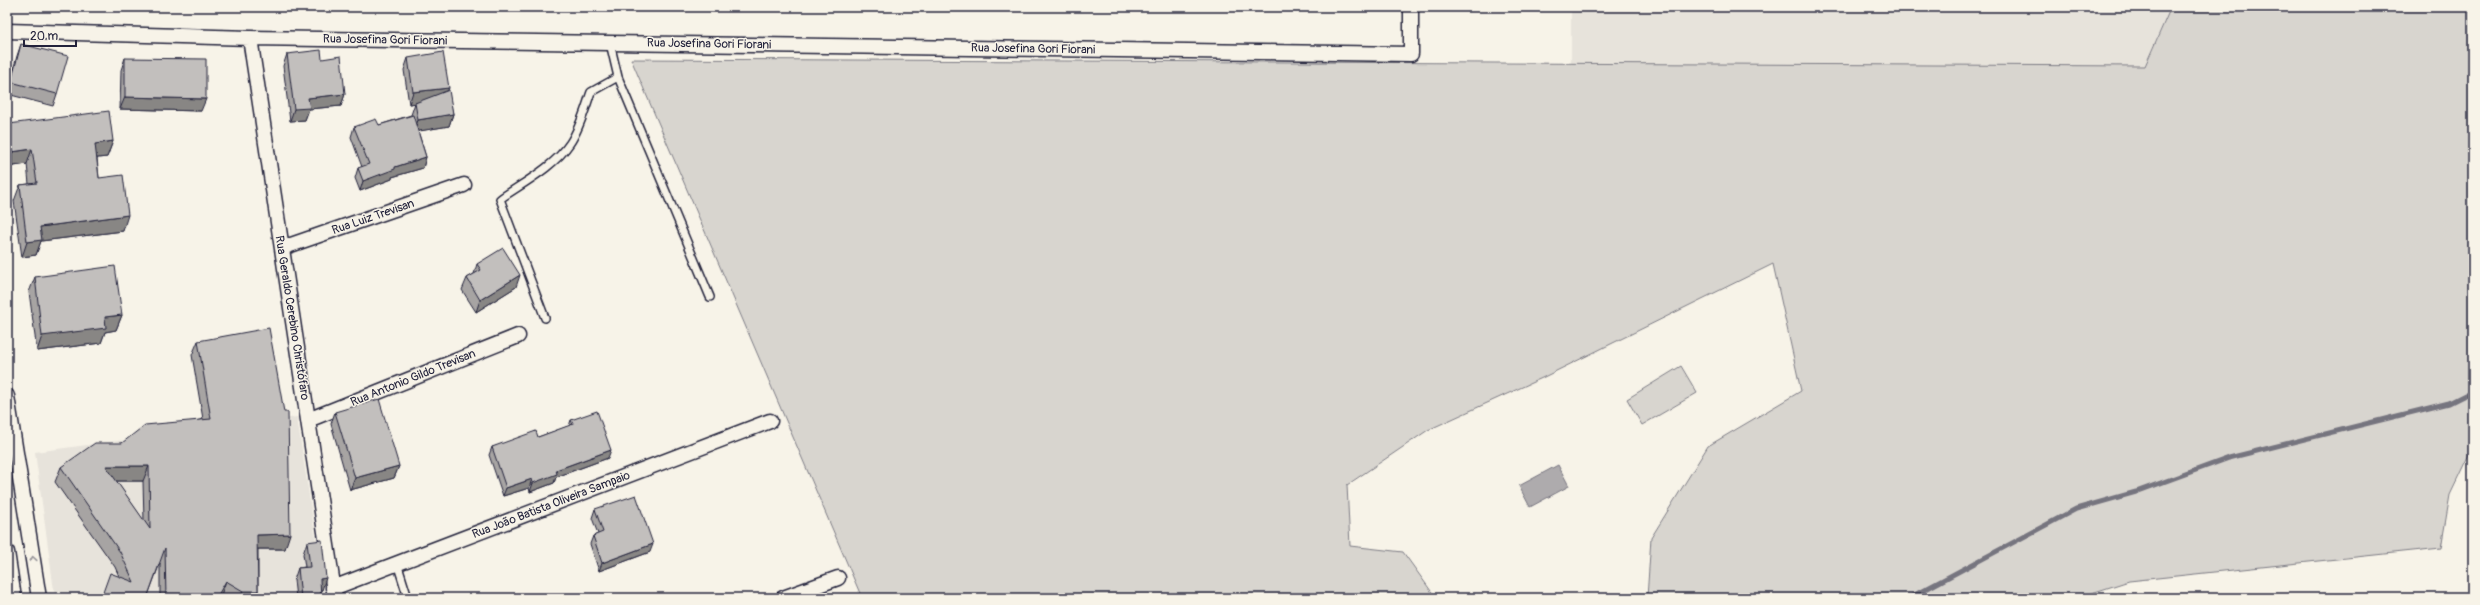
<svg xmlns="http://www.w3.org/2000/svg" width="2480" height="605" viewBox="0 0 2480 605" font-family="Pangolin,sans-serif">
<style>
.built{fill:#e7e3db}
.green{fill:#d8d5cf;stroke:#7d7c85}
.water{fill:#aeabad;stroke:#76747f}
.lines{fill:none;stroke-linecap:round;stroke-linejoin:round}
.stream{stroke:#76747f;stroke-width:5}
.lane-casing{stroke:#22223b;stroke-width:10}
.street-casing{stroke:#22223b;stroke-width:17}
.lane{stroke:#f7f3e8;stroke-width:7}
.street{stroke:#f7f3e8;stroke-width:14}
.wall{fill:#a7a4a3;stroke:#22223b;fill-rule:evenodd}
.shaded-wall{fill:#888684;stroke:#22223b}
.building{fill:#c2bfbd;stroke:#22223b;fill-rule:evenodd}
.oneway{stroke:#97959a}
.labels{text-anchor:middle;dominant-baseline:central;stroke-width:3;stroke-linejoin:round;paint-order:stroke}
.street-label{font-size:12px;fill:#22223b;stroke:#f7f3e8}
</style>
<rect width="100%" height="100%" fill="#f7f3e8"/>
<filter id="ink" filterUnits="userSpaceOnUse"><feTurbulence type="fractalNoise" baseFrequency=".025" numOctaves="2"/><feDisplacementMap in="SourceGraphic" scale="8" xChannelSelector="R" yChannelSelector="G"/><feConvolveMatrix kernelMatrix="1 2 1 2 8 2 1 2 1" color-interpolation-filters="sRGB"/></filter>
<g filter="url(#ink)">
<path class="built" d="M1571,7H2171L2145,66L1571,65Z
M297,417L325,598H55L35,452Z"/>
<path class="green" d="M2171,7H2473V447L2450,495L2441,548L2129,581L2076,598H1647L1651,538L1708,446L1801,391L1773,264L1542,378L1428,430L1347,485L1350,546L1403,552L1436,598H862L631,59L2145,66Z
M1681,366L1697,393L1642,425L1627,399Z"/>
<path class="water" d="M1558,465L1569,486L1530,507L1519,486Z"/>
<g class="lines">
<path class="stream" d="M1909,598L2076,509L2136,492L2229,458L2449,403L2473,391"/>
<defs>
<path id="lane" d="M610,43L618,77L710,297
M545,318L500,199C523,183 554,167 570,143C580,128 585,109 591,92L618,77
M397,563L408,598"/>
<path id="street" d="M7,31L250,38L1411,54V7
M250,38L335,598
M282,248L464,185
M7,396L39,598
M308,420L518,336
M7,552L14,598
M333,588L770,421
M783,598L838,578"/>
</defs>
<use href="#lane" class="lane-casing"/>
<use href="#street" class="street-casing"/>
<use href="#lane" class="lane"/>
<use href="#street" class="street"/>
</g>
<path class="wall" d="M21,44L57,94L53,106L7,94V91L17,56Z
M287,54L322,59L345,94L341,106L309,109L305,120L290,121L283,66Z
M125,58L201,111L120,109L121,70Z
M408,58L448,91L453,114L449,126L418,131L426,157L423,168L392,177V179L360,191L355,178L358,168L362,167L351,137L354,127L379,125L411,115L415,103L409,104L404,70Z
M9,124L113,141L107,157L97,158L99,178L123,231L41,241L36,255L22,257L14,201L20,185L29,184L27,164L7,167V130Z
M477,264L516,287L476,312L462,290L467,278L474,274Z
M35,277L122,315L116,330L105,332L101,343L37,351L29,292Z
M198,341L285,549H258V591L256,598H224L221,596L220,598H160V563L147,598L119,576L115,567L55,482L61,467L122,443L203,419L192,355ZM116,481H143L144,521Z
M335,412L399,466L394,478L350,490L331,424Z
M571,420L608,458L556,477L554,483L530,492L529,488L503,496L489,455L492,447L538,437L569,426Z
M595,509L650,552L599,571L590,544L593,536L598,534L592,518Z
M307,542L322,590H321V598H296L294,580L298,568L305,567L303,554Z"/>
<path class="shaded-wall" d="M256,7H279V8H256Z
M701,7H725V9H700Z
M449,88L444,100L409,104L413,92Z
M345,94L341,106L309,109L305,120L290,121L294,109L308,98Z
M125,97L206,99L201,111L120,109Z
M453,114L449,126L414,132L418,120Z
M113,141L107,157L89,159L95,144Z
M32,149L27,164L7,167L12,152Z
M426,157L423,168L392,177V179L360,191L363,181L395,167Z
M128,215L123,231L41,241L36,255L22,257L27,242L40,227Z
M520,275L516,287L476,312L480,300Z
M122,315L116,330L105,332L101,343L37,351L42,336L105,317Z
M611,450L608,458L556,477L554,483L530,492L533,483L556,470Z
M106,466H149L143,481H100Z
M399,466L394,478L350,490L355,478Z
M532,479L529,488L503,496L506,488Z
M290,534L285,549H252L257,535Z
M653,544L650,552L599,571L602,563Z
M326,578L322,590L315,591L320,579Z
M226,581L220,598H199L200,595Z
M243,591H258L256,598H240Z"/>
<path class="building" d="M21,44L68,56L57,94L11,82Z
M321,50L322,59L341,56L345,94L308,98L310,108L294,109L287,54Z
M443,52L449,88L413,92L408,58Z
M125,58L206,59V99L125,97Z
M449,90L453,114L418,120L415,103Z
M109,111L113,141L95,144L99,178L123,175L128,215L40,227L42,240L27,242L20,185L37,183L32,149L12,152L9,124Z
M413,115L426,157L395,167V169L363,181L358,168L369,164L354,127L376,119L379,125Z
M503,248L520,275L480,300L467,278L481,270L477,264Z
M115,266L122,315L105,317L106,328L42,336L35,277Z
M269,328L284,412H288L290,534L257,535L258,591H243L226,581L218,595H200V598H166L165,548L147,598H101L110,573L134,582L120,552L61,467L95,443H122L145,425L211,419L198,341ZM106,466H149L150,529Z
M379,399L399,466L355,478L335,412Z
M597,411L611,450L556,470L557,474L533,483L532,479L506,488L492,447L536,431L538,437L573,424L571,420Z
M636,495L653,544L602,563L593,536L603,532L595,509Z
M322,540L326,578L320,579L321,598H301L298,568L310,567L307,542Z"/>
<defs><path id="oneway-chevron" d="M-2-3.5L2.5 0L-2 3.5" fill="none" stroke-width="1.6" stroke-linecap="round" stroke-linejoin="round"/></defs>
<use class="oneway" href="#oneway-chevron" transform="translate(33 559) rotate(-99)"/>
</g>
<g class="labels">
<g class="street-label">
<text transform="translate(385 40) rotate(1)">Rua Josefina Gori Fiorani</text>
<text transform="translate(709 44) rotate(1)">Rua Josefina Gori Fiorani</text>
<text transform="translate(1033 49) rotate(1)">Rua Josefina Gori Fiorani</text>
<text transform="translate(373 217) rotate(-19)">Rua Luiz Trevisan</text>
<text transform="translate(292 318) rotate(81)">Rua Geraldo Cerebino Christófaro</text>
<text transform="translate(413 378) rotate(-22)">Rua Antonio Gildo Trevisan</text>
<text transform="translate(551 505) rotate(-21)">Rua João Batista Oliveira Sampaio</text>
</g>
</g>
<rect width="2480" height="605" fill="none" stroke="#f7f3e8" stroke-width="24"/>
<rect x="12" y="12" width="2456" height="581" fill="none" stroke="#22223b" stroke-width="1.5" filter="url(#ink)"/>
<path d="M24 40v6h52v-6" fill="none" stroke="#22223b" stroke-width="2"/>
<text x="30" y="40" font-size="12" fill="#22223b" stroke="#f7f3e8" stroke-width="3" paint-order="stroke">20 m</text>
</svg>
